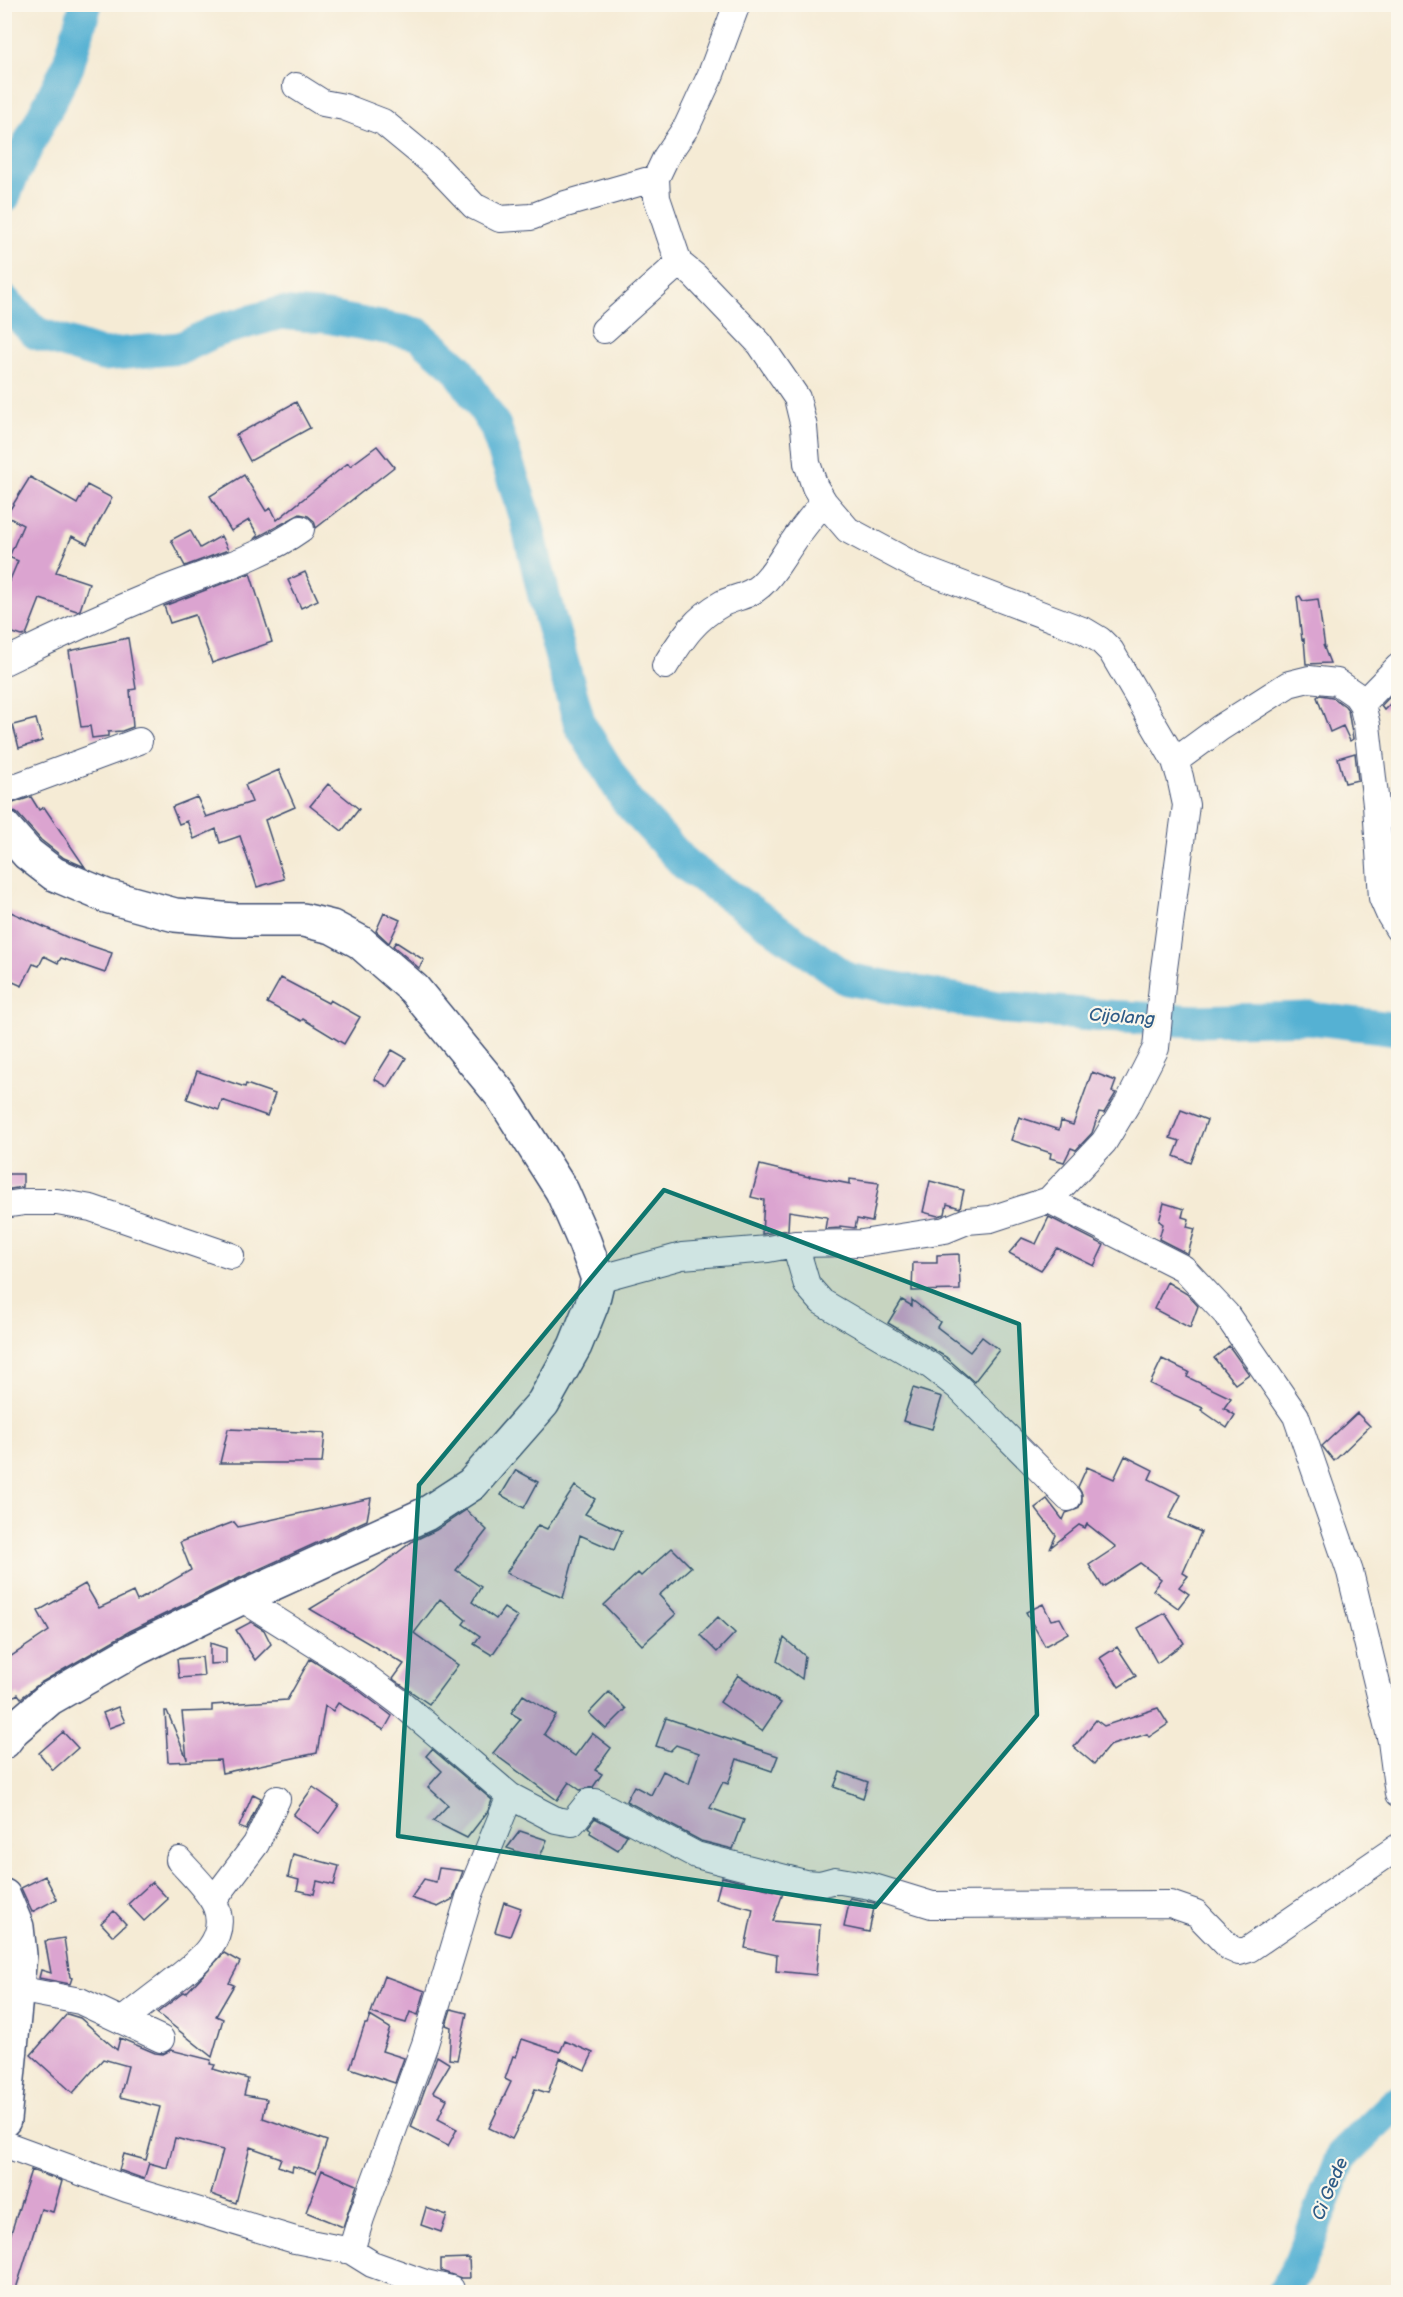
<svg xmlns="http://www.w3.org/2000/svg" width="1403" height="2297" viewBox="0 0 1403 2297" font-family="'Balsamiq Sans',sans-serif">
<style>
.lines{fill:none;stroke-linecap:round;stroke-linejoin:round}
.river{stroke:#55b1d3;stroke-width:33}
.building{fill:#dba4d0}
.minor-casing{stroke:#3c4b70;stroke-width:28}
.highway-casing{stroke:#3c4b70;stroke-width:36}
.minor{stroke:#fff;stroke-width:26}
.highway{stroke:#fff;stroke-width:33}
.marked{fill:#0f766e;fill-opacity:0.2;stroke:#0f766e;stroke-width:4.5;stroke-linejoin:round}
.labels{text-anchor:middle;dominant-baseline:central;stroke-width:4.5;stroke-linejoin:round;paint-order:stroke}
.water-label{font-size:18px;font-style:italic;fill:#2f5c87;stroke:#fbf7ec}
</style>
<rect width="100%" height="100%" fill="#fbf7ec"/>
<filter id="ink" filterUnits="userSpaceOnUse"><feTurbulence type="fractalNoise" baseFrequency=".0167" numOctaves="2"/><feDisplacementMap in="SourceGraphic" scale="12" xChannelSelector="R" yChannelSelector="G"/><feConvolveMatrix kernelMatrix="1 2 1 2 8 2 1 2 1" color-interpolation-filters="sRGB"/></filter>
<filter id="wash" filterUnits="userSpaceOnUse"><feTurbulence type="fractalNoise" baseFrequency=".008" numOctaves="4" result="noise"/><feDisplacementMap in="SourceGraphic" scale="24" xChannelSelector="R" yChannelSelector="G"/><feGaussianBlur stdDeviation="1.35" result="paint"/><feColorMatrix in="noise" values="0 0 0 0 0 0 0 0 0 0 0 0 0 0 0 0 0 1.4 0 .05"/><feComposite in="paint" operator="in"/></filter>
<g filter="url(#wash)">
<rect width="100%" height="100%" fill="#f5ebd5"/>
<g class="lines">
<path class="river" d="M4,197L11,179L68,66L86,4
M4,301L36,333L103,355L181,348L216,331L280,313L327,317L418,334L457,368L495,426L525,515L545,600L580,725L627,801L687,866L847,979L998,1007L1105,1016L1197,1021L1309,1018L1398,1029
M1284,2292L1300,2263L1342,2155L1398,2101"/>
</g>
<g id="blocks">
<path class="building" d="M296,402L310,428L250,461L236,435Z
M377,446L394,467L316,528L314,521L308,516L300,514L254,539L258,535L249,520L231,531L210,496L244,475L266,511L271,508L277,520L348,463L350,466Z
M30,477L77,504L87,485L112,498L87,544L72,536L56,572L89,583L80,610L77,611L40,599L26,635L22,636L4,630V594L18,561L9,557L23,525L6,516Z
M190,530L200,548L221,536L228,550L185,566L171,540Z
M305,572L318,600L301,608L288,580Z
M250,573L272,642L212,663L195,615L170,623L164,606Z
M1300,596L1303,601L1318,599L1325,648L1323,645L1330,663L1306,664L1304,639L1302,640L1297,597Z
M128,638L136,689L130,690L133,727L122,731L108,732V736L92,738L90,726L81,727L69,651Z
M1398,688V696L1384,710L1381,706Z
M1320,695L1332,697L1345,706L1348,710L1353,739L1350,741L1343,726L1330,732L1317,697Z
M36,719L42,741L19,748L13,725Z
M1355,753L1358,780L1345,783L1338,758Z
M279,770L295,807L265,820L284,879L257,887L240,836L220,843L216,829L194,839L187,821L179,824L172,807L197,797L206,817L252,802L245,785Z
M328,784L359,809L342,831L310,806Z
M31,797L39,810L44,807L85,867L64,858L41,840L18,814L10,809H4V806Z
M4,909L71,939L112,953L105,973L61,958L58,963L44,956L39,966L33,964L22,986L4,978Z
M384,913L400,920L389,943L376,931Z
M396,942L424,960L419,968L393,946Z
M281,978L328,1003L330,1000L360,1017L344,1044L303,1019L301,1021L267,1003Z
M392,1050L406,1058L388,1087L374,1079Z
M197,1071L245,1087L246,1084L275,1094L267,1116L222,1100L219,1110L187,1099Z
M1092,1072L1116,1081L1112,1092L1116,1093L1104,1113L1099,1112L1092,1133L1076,1150L1071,1148L1064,1162L1050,1158L1051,1153L1011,1140L1019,1117L1059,1130L1061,1121L1073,1125Z
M1181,1110L1207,1120L1191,1163L1174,1156L1180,1141L1170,1138Z
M760,1165L809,1177V1176L850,1184V1179L879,1183L872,1222L857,1219L855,1228L840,1226V1228L825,1229L827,1217L789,1211L788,1230L762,1234L764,1200L751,1197Z
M4,1174H23V1187L4,1190Z
M930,1181L964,1190L960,1208L947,1204L945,1214L938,1216L923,1212Z
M1164,1203L1184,1209L1182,1217L1189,1219L1187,1227L1195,1229L1188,1254L1159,1239L1163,1224L1159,1221Z
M1049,1217L1104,1245L1094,1266L1057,1248L1041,1270L1009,1253L1022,1238L1036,1244Z
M959,1254L960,1290L912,1291L913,1263H937V1255Z
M1167,1282L1187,1294L1198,1306L1190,1328L1154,1309Z
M902,1300L912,1306V1300L940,1322L937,1327L970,1352L982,1337L999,1350L974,1382L946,1357L888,1323Z
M1229,1346L1249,1374L1235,1384L1214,1358Z
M1162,1359L1189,1372L1187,1377L1231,1398L1224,1408L1235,1415L1227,1428L1201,1410L1203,1408L1150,1384Z
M913,1388L942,1397L932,1429L903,1421Z
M1357,1413L1370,1426L1334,1461L1322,1446Z
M228,1429L325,1433L322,1463H220Z
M1125,1456L1153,1470L1149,1479L1181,1495L1169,1518L1201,1532L1183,1573L1188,1576L1179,1587L1189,1594L1178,1608L1153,1590L1161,1579L1140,1563L1103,1587L1089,1565L1116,1547L1087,1524L1085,1528L1079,1525L1051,1547L1056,1535L1035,1508L1047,1499L1063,1520L1066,1513L1078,1509L1082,1502V1494L1078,1487L1087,1467L1114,1479Z
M516,1470L538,1482L524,1508L501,1495Z
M575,1486L595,1499L585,1514L622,1531L614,1550L580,1535L563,1598L506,1573L538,1525L547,1529Z
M371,1498L367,1520L233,1581L130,1631L40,1683L21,1698L18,1694L4,1702V1661L49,1631L38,1611L85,1584L99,1608L133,1592L137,1601L191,1570L180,1542L234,1522L238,1527Z
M466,1510L487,1530L456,1570L481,1587L472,1602L496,1619L504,1608L518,1617L492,1655L474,1644L480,1636L463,1624L466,1620L440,1599L414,1633L458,1665L429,1704L393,1679L404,1664L310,1609L375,1570L413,1541L436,1530Z
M672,1548L691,1567L659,1595L676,1614L642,1645L604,1605L638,1573L641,1576Z
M1043,1604L1051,1620L1060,1618L1068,1633L1045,1646L1026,1612Z
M1165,1613L1184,1643L1157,1663L1138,1628Z
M718,1617L735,1633L717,1652L700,1635Z
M251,1622L264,1630L271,1644L255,1660L236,1630Z
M784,1638L805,1656L802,1679L777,1661Z
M210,1643L226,1648V1663L210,1664Z
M1117,1647L1136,1676L1119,1687L1100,1658Z
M202,1657L204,1676L179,1678L177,1659Z
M310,1659L353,1686L392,1716L384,1730L338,1703L333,1711L325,1706L317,1753L222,1773L220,1760L168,1762L165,1711H167L187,1759L182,1712L212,1711V1705L287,1700Z
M738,1675L781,1703L762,1731L720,1702Z
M609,1692L626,1709L606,1729L589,1713Z
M523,1695L556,1715L544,1734L575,1756L592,1733L611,1748L595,1770L602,1774L593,1787L580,1790L569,1782L557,1800L493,1753L521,1719L511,1713Z
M118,1707L125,1722L109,1728L103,1713Z
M1158,1708L1168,1724L1149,1737L1147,1734L1109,1746L1094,1764L1074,1747L1096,1720L1104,1726Z
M666,1718L778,1756L772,1771L737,1759L728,1784L723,1782L710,1808L744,1820L733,1849L701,1841L626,1801L634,1786L651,1795L663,1771L689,1784L699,1753L676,1745L670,1751L656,1746Z
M63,1732L78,1748L53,1770L39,1753Z
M432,1749L492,1800L488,1811L467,1838L433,1821L448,1805L428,1787L442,1771L426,1756Z
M840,1772L868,1782L863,1798L834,1787Z
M313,1787L339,1805L319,1834L293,1815Z
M253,1794L261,1798L246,1830L239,1827Z
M595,1818L627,1835L618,1850L590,1833L591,1830L588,1827Z
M520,1831L547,1840L539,1859L507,1848Z
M293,1854L339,1866L334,1885L317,1881L314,1894L297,1890L299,1880L288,1877Z
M439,1868L463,1871L453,1899L438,1907L411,1898L424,1879L436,1882Z
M45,1876L57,1899L32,1912L21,1888Z
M722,1877L783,1893L773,1921L820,1925L816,1975L776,1971L777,1955L745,1948L753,1909L716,1899Z
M152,1882L168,1899L144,1921L128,1904Z
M850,1898L875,1903L869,1932L844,1927Z
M504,1902L521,1908L510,1936L495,1932Z
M114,1911L126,1924L113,1936L101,1923Z
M64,1938L70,1977L72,1978L70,1984L39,1978L41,1970L51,1973L45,1941Z
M224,1953L240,1962L229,1983L234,1985L216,2016L223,2019L212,2057L157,2013L184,1992L186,1993Z
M384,1976L425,1991L418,2015L410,2012L406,2023L371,2013Z
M451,2009L467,2013L457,2060L449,2059L451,2027L446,2025Z
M67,2014L80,2018L117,2050L120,2038L155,2053L163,2054L171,2050L211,2060L210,2064L215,2065L213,2069L248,2079L244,2095L267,2099L263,2118L327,2141L316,2173L293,2166L292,2171L278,2166L281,2158L250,2147L236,2203L211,2194L223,2150L175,2138L167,2168L149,2163L144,2179L119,2170L124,2154L146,2160L160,2107L120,2097L128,2066L103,2059L73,2093L31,2055Z
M370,2016L390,2028L382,2051L404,2058L395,2083L350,2068L365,2024H367Z
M522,2039L560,2052L565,2041L593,2053L585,2070L560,2058L548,2093L535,2089L527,2110L512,2139L489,2128L511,2082L505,2079L513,2056L516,2057Z
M437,2056L450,2064L433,2092L447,2099L438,2119L457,2129L448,2146L411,2127Z
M31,2170L62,2181L53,2212L41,2209L15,2292H4V2255Z
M322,2170L357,2185L343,2227L306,2212Z
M426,2208L447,2215L441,2232L421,2225Z
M469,2258L470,2278H461L441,2271V2259Z"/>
</g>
</g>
<g filter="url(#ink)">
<use href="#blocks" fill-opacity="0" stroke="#3c4b70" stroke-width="1.5"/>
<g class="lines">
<defs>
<path id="minor" d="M737,4L711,74L687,126L666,157L656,178L657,198L679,263L695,276L760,344L797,398L804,427L807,463L815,487L824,502L848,530L919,568L1085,631L1100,640L1111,651L1175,761L1180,777L1186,805L1163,976L1156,1048L1130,1099L1104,1142L1049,1200
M296,86L323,103L344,107L383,122L434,164L474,206L500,219L531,217L562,205L656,178
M604,330L679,263
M4,662C57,636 110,612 163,590C210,571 259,559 301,529
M665,666C682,639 694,619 723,603C736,597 749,596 760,586C774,574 782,557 793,542C802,528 813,515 824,502
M1362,704L1398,667
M1175,761L1220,728L1289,684L1309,679L1337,682L1356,695L1362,704L1367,725L1376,805L1382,898L1390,916L1398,929
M4,791L139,741
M4,1205L25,1202H57L91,1208L231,1256
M795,1244L807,1285L822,1302L931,1366L958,1387L1068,1498
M598,1279L682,1256L768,1249L795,1244L862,1243L945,1230L967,1221L991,1219L1049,1200L1183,1268L1226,1314L1296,1416L1350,1572L1391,1741L1398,1794
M241,1598L362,1674L402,1704L510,1796L556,1820L572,1823L589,1802H596L696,1855L805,1883L820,1884L835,1880L870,1886L932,1905L1170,1904L1196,1913L1230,1948L1239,1952L1249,1949L1398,1847
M213,1901L256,1844L277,1799
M17,1989L80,2001L161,2039
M122,2021C137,2009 151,1998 166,1987C189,1968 230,1943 216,1907C209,1890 191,1874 179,1860
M4,2144L127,2189L295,2240L351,2251L372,2264L425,2283L451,2289
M351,2251L361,2218L425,2044L470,1894L510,1796"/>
<path id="highway" d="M4,827L28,854L54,874L106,896L175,915L234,920H303L332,927L360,942L414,989L501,1095L562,1191L584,1241L598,1279L592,1304L575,1346L543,1403L472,1484L426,1514L241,1598L138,1648L49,1699L13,1730L4,1742
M4,1896L17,1927L20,1955L4,2120"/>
</defs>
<use href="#minor" class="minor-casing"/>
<use href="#highway" class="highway-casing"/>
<use href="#minor" class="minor"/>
<use href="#highway" class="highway"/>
</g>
</g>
<path class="marked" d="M664,1190L1019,1324L1037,1715L875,1907L398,1836L419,1485Z"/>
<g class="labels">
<g class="water-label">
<text transform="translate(1122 1017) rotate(4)">Cijolang</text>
<text transform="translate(1330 2189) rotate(-67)">Ci Gede</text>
</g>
</g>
<rect width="1403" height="2297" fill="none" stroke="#fbf7ec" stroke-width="24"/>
</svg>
